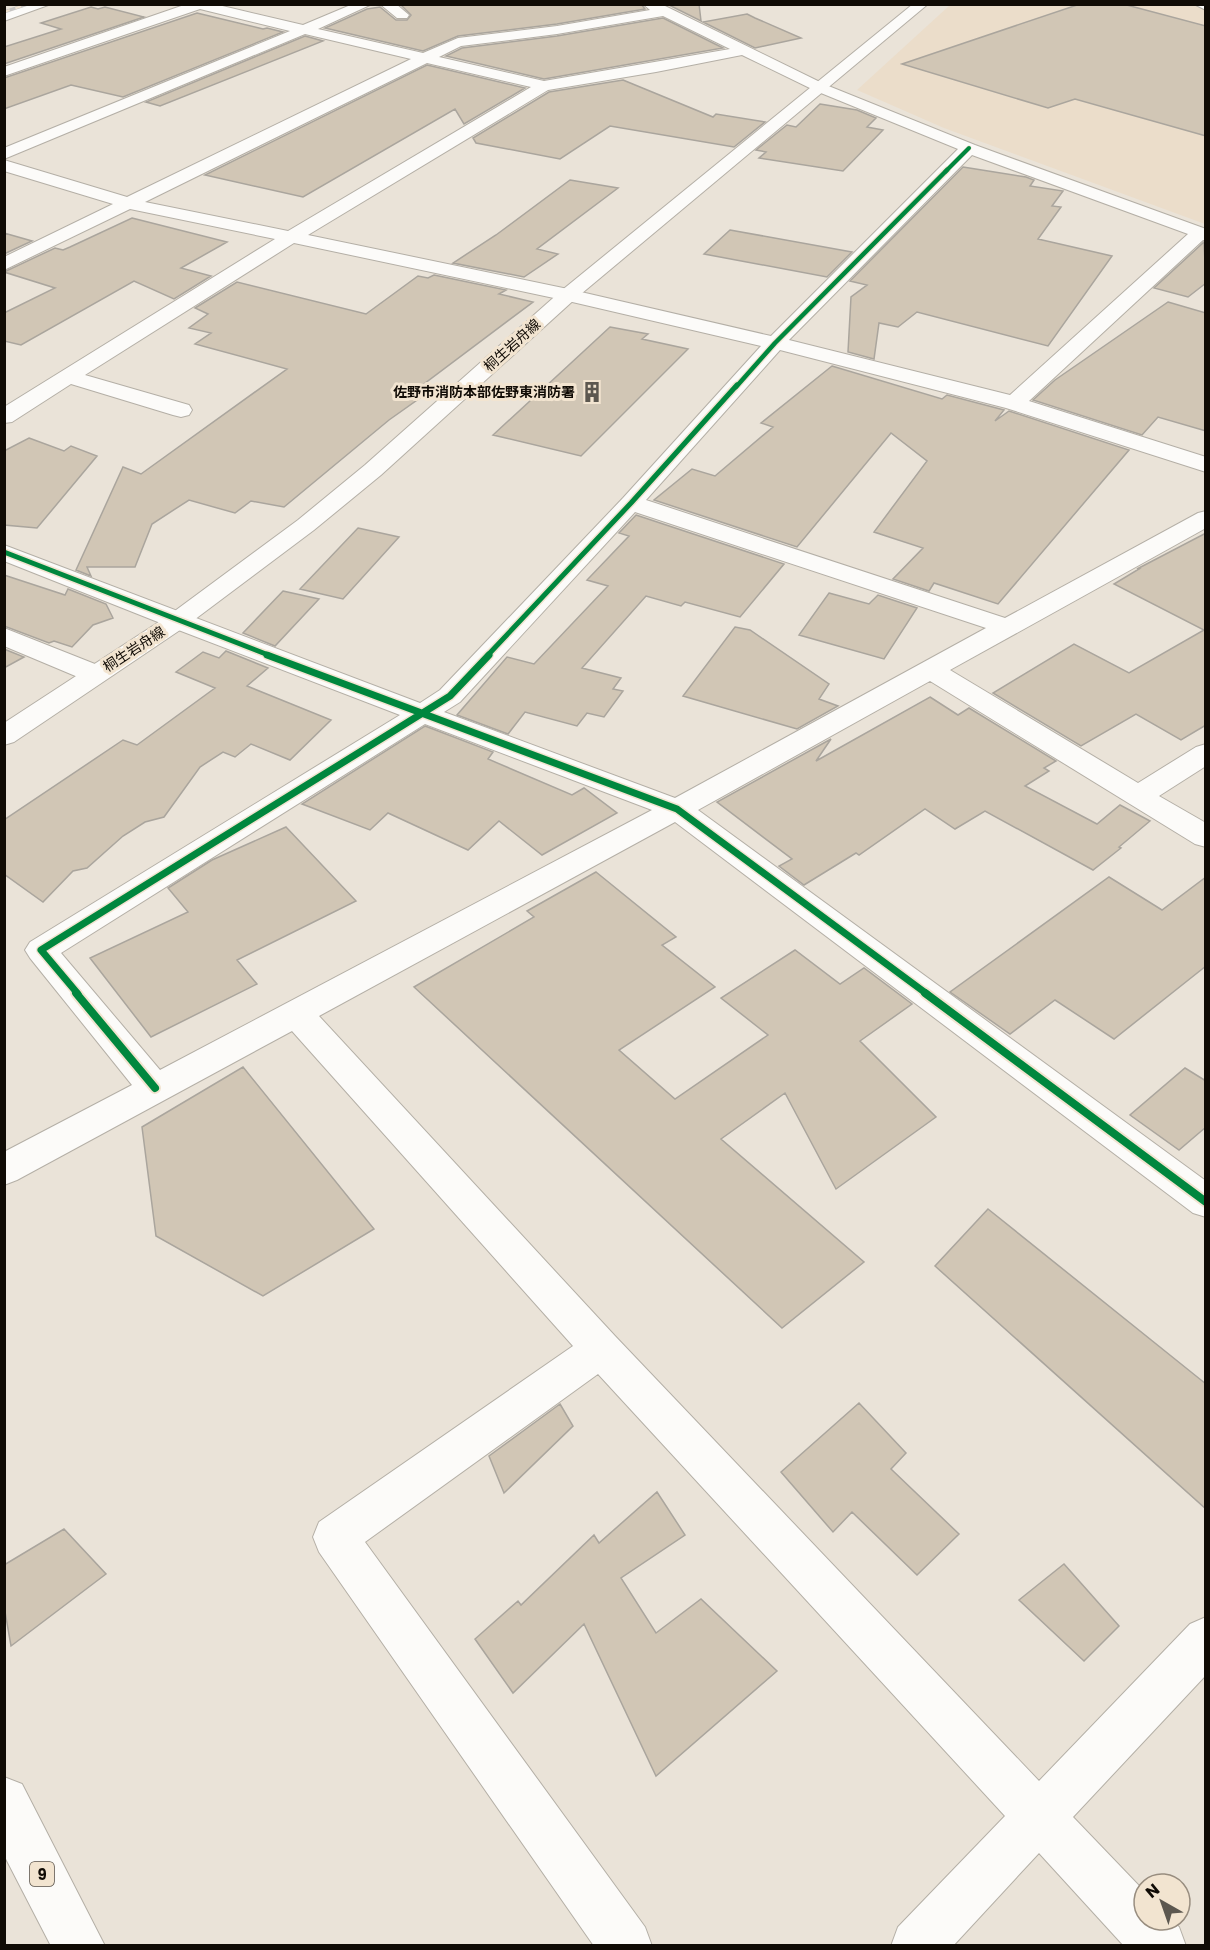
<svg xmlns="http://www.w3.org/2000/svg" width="1210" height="1950" viewBox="0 0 1210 1950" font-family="Poppins,'Noto Sans JP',sans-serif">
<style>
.built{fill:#ebddca}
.building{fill:#d1c6b5;stroke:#aaa59d;stroke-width:1.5}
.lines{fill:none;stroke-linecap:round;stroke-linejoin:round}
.minor-casing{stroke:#b4afa6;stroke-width:2}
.major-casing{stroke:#b4afa6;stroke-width:2}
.minor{fill:#fcfbf9;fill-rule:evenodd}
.major{fill:#fcfbf9;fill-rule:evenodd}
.rail-casing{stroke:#c7c5c3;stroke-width:3}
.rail{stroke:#f2e4d0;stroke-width:2;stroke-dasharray:6;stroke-linecap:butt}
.cycleway-far4-casing{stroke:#f2e4d0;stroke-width:5}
.cycleway-far3-casing{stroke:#f2e4d0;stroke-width:7}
.cycleway-far2-casing{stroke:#f2e4d0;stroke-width:8}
.cycleway-far1-casing{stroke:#f2e4d0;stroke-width:10}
.cycleway-casing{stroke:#f2e4d0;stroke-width:12}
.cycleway-far4{stroke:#00873e;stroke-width:4}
.cycleway-far3{stroke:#00873e;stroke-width:4.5}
.cycleway-far2{stroke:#00873e;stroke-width:5}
.cycleway-far1{stroke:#00873e;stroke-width:7}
.cycleway{stroke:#00873e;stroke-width:8}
.labels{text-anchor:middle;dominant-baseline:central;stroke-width:6;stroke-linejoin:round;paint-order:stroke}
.far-street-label{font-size:14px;fill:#100b05;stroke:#f2e4d0}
.far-poi-label{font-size:14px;font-weight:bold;fill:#100b05;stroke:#f2e4d0;text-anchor:end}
.shield{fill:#f2e4d0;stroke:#544c42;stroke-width:1.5}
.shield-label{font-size:15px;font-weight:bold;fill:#100b05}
</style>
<rect width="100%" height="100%" fill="#eae3d8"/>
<path class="built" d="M950,5H1205V224L944,128L857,90Z"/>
<path class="building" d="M400,4H641L645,9L557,24L458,36L423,51L325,28L367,9L380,7L396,20H407L411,15Z
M667,4H699L701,21Z
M1080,4H1123L1206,26V136L1075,99L1048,108L902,64Z
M91,7L98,9L105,7L144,17L4,64V47L61,29L41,23Z
M197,13L263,29L267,28L283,32L123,97L71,85L4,109V78Z
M747,14L755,18L801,38L755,48L703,22Z
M663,18L723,48L544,79L446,56L462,48L557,36Z
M305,36L323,41L160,106L146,102Z
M427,65L525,88L464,124L455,109L303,197L205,175Z
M623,80L713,117L716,114L765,122L734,147L610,126L560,159L476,143L473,138L549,92Z
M820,104L857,110L876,118L867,127L883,130L843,171L759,158L766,152L756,150L787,125L796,127Z
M963,167L1026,177L1034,180L1030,186L1063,191L1052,206L1061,207L1038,239L1112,256L1048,346L917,312L898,327L879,323L874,359L848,352L851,297L867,285L850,281Z
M570,180L618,188L537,249L558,254L524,277L453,263L496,235Z
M132,218L227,242L181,268L211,276L174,299L134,281L21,345L4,341V313L55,288L4,272L55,248L63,250L70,247Z
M730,230L852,252L827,277L704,254Z
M4,233L32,241L4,254Z
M1204,242L1206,283L1188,297L1154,288Z
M434,275L506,290L499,294L533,302L416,390L427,393L389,420L284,507L251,501L235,513L189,500L152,524L135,567H87L91,576L76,570L123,467L141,474L287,369L195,344L211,333L189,328L208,314L195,308L237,282L366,314L418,276L428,278Z
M1168,302L1206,313V431L1158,417L1142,435L1033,400L1055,380Z
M610,327L648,334L642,339L688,349L581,456L493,435Z
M832,366L942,399L947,395L1004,410L995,421L1009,411L1129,450L998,604L934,583L929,591L893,579L923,548L874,532L927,461L891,433L797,547L654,500L692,469L715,476L773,427L761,423Z
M29,438L64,451L71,446L97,456L37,528L4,525V451Z
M636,515L784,564L740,617L685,602L681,606L646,596L582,668L621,678L613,689L623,691L604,717L587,713L577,726L525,712L508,734L457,715L507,657L534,664L608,586L587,580L629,536L619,533Z
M358,528L399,537L343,599L300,589Z
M1206,533V725L1181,740L1136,714L1081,746L993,693L1074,644L1129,673L1204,630L1114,584L1139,569H1137Z
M4,575L65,595L68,589L106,604L113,618L93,625L72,647L54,641L49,643L4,626Z
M283,591L319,599L275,646L243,633Z
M829,593L869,604L878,595L917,608L884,659L799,635Z
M735,627L750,630L829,684L819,699L838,706L797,729L683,696Z
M4,649L24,657L4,668Z
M226,651L268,668L247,686L331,720L290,760L251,744L235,757L223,752L200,767L164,817L145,822L123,836L87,868L73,871L43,902L4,874V820L123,740L137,745L215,688L176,672L203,652L219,658Z
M930,697L958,715L969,708L1056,761L1044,768L1049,771L1025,786L1097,824L1120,805L1150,821L1119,847L1121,848L1093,870L985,811L955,829L925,809L859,855L856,853L804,885L779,866L792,859L717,802L831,739L816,761Z
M425,726L493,752L488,759L572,795L584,788L617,813L542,855L499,821L468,850L388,813L370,830L302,804Z
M286,827L356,901L237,960L257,984L151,1037L90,958L188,912L168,888L212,860Z
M596,872L676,937L662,945L715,987L619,1050L675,1099L768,1035L721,998L795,950L840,984L864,968L912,1004L860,1041L936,1117L836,1189L785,1093L721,1139L864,1262L782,1328L414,987L534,917L527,911Z
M1109,877L1162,910L1206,877V966L1114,1039L1055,1000L1010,1034L950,992Z
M243,1067L374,1229L263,1296L156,1236L142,1127Z
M1185,1068L1206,1081V1127L1179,1150L1130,1115Z
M988,1209L1206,1384V1509L935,1266Z
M859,1403L906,1453L891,1469L959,1534L917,1575L852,1512L833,1532L781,1472Z
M560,1404L573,1426L504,1493L489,1456Z
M657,1492L685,1535L621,1578L656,1633L701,1599L777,1671L656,1776L584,1624L513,1693L475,1639L518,1601L521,1605L594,1535L599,1543Z
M64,1529L106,1574L11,1646L4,1606V1565Z
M1064,1564L1119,1626L1084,1661L1019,1600Z"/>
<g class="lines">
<defs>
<path id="minor" d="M29,4H51L4,21V12Z
M187,4H214L303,25L353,4H372L318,29L423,53L458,38L557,26L650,10L643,4H661L826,85L975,145L1206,229V240H1203L1029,401L1206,457V472L1006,408L780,350L646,500L1005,618L1198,513L1206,511V528L950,670L1138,783L1196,747L1206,744V766L1159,796L1206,823V847L1195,844L930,681L698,810L1206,1181V1217L1193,1213L675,822L319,1016L615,1336L1039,1781L1190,1624L1206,1617V1675L1073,1817L1144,1891V1920H1171L1179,1927L1186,1946H1124L1039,1853L953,1946H891L898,1927L1005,1816L598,1374L365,1542L645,1927L652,1946H594L319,1552L313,1537L319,1522L573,1346L292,1031L17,1180L4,1185V1152L132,1085L30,958L25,950L30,942L400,715L168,626L4,561V545L420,703L440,690L623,498L761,346L568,301L294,243L85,375L189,405L192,410L189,415L181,417L173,415L71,384L12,422L4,423V407L275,239L130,209L4,270V257L113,204L4,171V160L127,197L411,59L305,34L4,159V148L290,31L200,9L4,76V67ZM663,16L730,49L544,81L439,57L461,46L557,34ZM742,55L816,91L958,149L771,336L568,289L308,235L548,90L656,72ZM427,63L531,87L288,231L145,202ZM972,155L1188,234L1010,395L789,340ZM635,512L986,628L675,798L444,712L460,702ZM425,724L652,810L160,1070L61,953Z
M380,4H396L409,15L407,18H397Z
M1194,4H1206V10Z
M4,628L105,668L108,674L105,680L95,682L85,680L4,646Z"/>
<path id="major" d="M913,4H928L575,299L381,475L314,530L186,626L14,742L4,745V723L168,616L298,520L365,465L561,291Z
M4,1777L22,1784L105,1946H51L4,1855Z"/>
</defs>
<use href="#minor" class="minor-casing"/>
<use href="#major" class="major-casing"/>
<use href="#minor" class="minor"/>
<use href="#major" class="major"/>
<defs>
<path id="rail" d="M4,12L28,4"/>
</defs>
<use href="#rail" class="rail-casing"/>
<use href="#rail" class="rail"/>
<defs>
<path id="cycleway-far4" d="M945,172L969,148"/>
<path id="cycleway-far3" d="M736,387L775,343L947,170"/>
<path id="cycleway-far2" d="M4,552L271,656
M487,656L631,503L737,385"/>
<path id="cycleway-far1" d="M267,655L677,809L927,994
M78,994L41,950L450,696L489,655"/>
<path id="cycleway" d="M76,993L155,1088
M925,993L1206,1202"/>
</defs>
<use href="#cycleway-far4" class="cycleway-far4-casing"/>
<use href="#cycleway-far3" class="cycleway-far3-casing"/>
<use href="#cycleway-far2" class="cycleway-far2-casing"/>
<use href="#cycleway-far1" class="cycleway-far1-casing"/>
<use href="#cycleway" class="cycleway-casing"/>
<use href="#cycleway-far4" class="cycleway-far4"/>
<use href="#cycleway-far3" class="cycleway-far3"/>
<use href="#cycleway-far2" class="cycleway-far2"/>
<use href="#cycleway-far1" class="cycleway-far1"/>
<use href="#cycleway" class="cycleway"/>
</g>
<defs>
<symbol id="building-bare" viewBox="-9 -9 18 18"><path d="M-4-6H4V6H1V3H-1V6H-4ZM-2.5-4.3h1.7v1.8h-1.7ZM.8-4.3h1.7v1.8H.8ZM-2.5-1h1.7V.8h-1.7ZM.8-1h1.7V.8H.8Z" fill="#5c574f" stroke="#f2e4d0" stroke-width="2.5" paint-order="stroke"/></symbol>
</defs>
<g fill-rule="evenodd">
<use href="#building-bare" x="577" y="377" width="30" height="30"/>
</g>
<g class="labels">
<g class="far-street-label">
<text transform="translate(512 345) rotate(-42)">桐生岩舟線</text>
<text transform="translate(134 649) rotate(-33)">桐生岩舟線</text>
</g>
<g class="far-poi-label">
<text x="575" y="392">佐野市消防本部佐野東消防署</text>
</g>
<rect class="shield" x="30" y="1862" width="24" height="24" rx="4.5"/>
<g class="shield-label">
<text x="42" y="1874">9</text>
</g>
</g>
<rect width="1210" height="1950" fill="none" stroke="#100b05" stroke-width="12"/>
<g transform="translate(1162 1902) rotate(320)"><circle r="28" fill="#f2e4d0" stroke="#988d7f" stroke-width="1.5"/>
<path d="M0-4.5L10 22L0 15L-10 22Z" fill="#5c574f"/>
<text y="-9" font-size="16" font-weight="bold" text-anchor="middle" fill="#100b05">N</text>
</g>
</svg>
